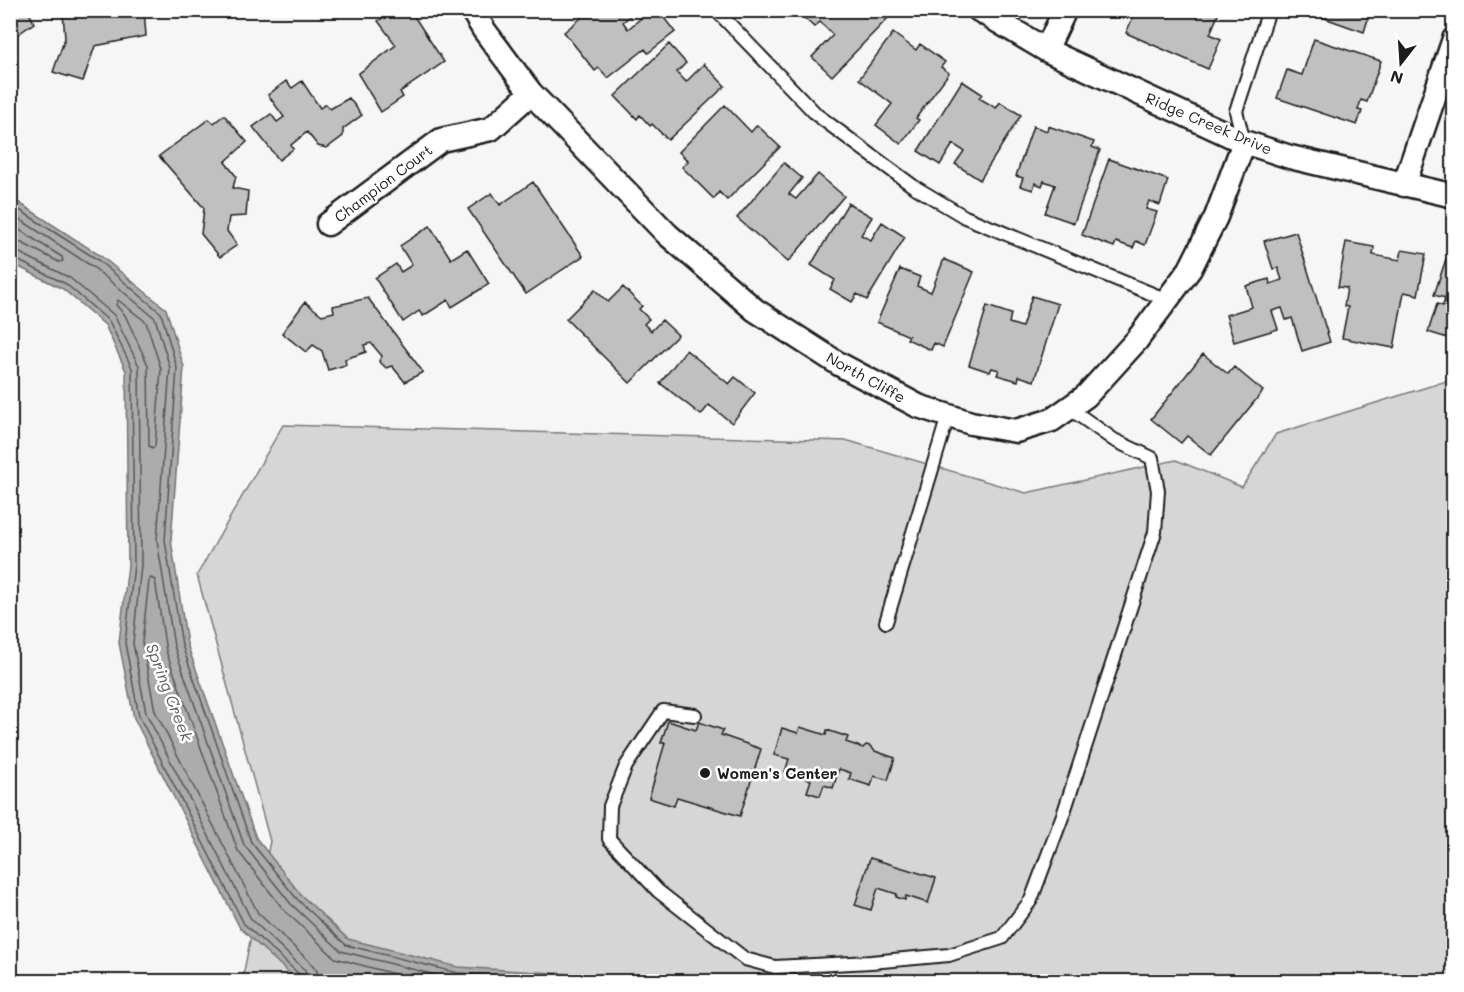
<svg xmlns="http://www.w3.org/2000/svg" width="1464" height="992" viewBox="0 0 1464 992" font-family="Mali,sans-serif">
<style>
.green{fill:#d6d6d6;stroke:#797979;stroke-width:1.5}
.water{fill:#acacac;stroke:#727272;stroke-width:1.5}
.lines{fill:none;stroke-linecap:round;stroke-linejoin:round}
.shore{stroke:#565656;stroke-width:1.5}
.building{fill:#c0c0c0;stroke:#1c1c1c;stroke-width:1.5}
.service-casing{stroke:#1c1c1c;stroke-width:16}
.minor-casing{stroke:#1c1c1c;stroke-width:27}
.service{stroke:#fff;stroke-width:12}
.minor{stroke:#fff;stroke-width:22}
.poi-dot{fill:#1c1c1c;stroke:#fff;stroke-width:2}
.labels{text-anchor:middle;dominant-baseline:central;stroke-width:5;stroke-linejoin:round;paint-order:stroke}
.street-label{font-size:15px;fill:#1c1c1c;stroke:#fff}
.poi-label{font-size:15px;font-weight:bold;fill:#1c1c1c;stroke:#fff;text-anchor:start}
.water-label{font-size:16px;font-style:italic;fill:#5d5d5d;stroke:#fff}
</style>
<rect width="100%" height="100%" fill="#f6f6f6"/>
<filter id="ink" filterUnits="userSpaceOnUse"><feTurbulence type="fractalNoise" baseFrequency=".0167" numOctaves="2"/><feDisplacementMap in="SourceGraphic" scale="12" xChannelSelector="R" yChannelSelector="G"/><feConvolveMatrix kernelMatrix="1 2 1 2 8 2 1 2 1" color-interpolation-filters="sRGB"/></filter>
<g filter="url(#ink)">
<path class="green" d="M1453,379V981H242L270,841L197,575L283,425L849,441L1026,493L1176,460L1242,487L1276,434Z"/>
<path class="water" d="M10,197L101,256L166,309L184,367L171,540L187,644L256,838L301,895L348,939L458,967L602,976L611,981H298L240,928L134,718L119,643L128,565L126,371L105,325L63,289L11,263Z"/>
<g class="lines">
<path class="shore" d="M10,204L98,260L161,313L177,368L165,540L182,645L251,842L297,899L346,945L458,973L590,982
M10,213L93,267L155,318L170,368L157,540L174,646L244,845L291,904L341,951L455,980L476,982
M10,224L62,257L63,261L59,262L22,243L10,241
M10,250L18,252L70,278L114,315L139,366L141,565L133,643L146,713L251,919L305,970L309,982
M10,258L15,259L66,284L109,321L132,368L134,565L125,643L139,716L244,924L300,975L302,982
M118,300L146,322L161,369L155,446L153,448L149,446L148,365L125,315L116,305Z
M318,982L317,971L311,963L258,913L155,711L142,642L149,580L151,578L155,580L166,651L238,851L284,910L335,958L424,982"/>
</g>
<path class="building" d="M10,10H28L34,23L14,37L10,32Z
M66,10H144L146,36L95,46L83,81L53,72L65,38L63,13L66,12Z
M394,10H410L444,62L400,92L403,97L381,112L358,74L396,45L378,21Z
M591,10H637L623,22L628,29L651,10H658L675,32L648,53L645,49L608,78L599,68L595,71L564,32Z
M800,10H885L890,16L832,76L812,57L833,35L820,22L814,27L798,12Z
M1136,10L1141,12L1142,10H1220L1210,34L1221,39L1208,69L1126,33Z
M1310,10H1368L1366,15L1369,16L1364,32L1310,13Z
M893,33L916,50L920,44L945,62L941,67L949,73L916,118L919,120L901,144L876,125L892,104L859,79Z
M1314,39L1381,61L1367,102L1361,100L1358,110L1362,111L1357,125L1277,98L1287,70L1302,75Z
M669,44L686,63L677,72L686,82L704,64L725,86L668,140L652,124L650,126L640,115L637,119L615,96Z
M286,81L292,88L302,81L320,108L326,104L330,109L349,98L362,115L343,129V136L327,148L318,146L307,132L291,145L293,149L279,160L253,127L271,114L277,122L284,117L268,95Z
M962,81L982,94L979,98L996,108L1000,102L1021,115L980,180L955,164L964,151L953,144L940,165L918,151Z
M725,105L751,132L757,125L780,147L727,200L719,192L714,199L682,167L688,161L679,152Z
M224,115L247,142L225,162L236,176L233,188L248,191L246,216L229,217L227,231L237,245L220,257L201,234L204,208L159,156L209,119L214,123Z
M1033,126L1047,131L1048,126L1094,142L1092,147L1100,150L1074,223L1045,213L1055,185L1044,181L1042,186L1035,183L1033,190L1020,186L1023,178L1016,176Z
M1109,159L1168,180L1160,205L1149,201L1146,209L1157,212L1145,245L1136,241L1133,248L1116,242L1114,247L1082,235Z
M784,163L802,178L789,194L796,199L818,174L844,196L788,262L737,218Z
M533,182L583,256L526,294L468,209L492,193L500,205Z
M848,203L872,217L861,235L871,240L882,222L905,237L867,300L857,294L852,302L830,289L835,280L811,265Z
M430,226L451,259L467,249L489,284L452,307L448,300L423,316L419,311L403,322L375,278L396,264L401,272L412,265L400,246Z
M1296,232L1330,342L1302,351L1292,318L1286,320L1282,308L1272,311L1278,329L1234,342L1226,315L1252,307L1246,286L1269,279L1270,284L1282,280L1278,268L1273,269L1264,241Z
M1346,242L1374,247L1373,255L1400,260L1402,250L1426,254L1418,295L1404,292L1394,348L1342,338L1348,307L1344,306L1347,288L1338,287Z
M944,259L974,272L943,347L934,343L931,350L907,339L909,336L877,322L900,269L920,277L917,286L931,292Z
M1446,259L1454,261V340L1428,332L1437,304L1443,306L1445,298L1434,295Z
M623,287L642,306L639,309L649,319L644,324L651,331L662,320L678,335L630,383L566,319L595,290L608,302Z
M1032,296L1058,304L1034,381L1019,376L1018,381L997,375L999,370L992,368L990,372L969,365L987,306L1011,314L1009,323L1022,327Z
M368,298L423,372L405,382L392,366L386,368L379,361L382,356L371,343L364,345L366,352L345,359L346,365L328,370L322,351L313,345L306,352L282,333L305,302L322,315L334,312L333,306Z
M686,350L729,384L735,377L755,393L732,423L709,405L701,415L660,383Z
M1203,354L1228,374L1234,367L1263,391L1211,455L1187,436L1181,443L1151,419Z
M668,721L696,730L699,722L723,730L721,735L761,749L740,816L677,797L674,806L649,798L665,743H661Z
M800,727L826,735L827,730L848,737L846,742L863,748L866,745L870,746L875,751L895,758L888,780L874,776L871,786L849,779L851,773L839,769L833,788L824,785L820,796L807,792L811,780L785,772L789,759L774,755L782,728L798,733Z
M870,858L936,878L928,903L906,896L905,900L896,897L897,894L878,888L871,910L855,905Z"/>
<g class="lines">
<defs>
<path id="service" d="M716,10L817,115L913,186L965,217L1167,300
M1244,142L1236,111L1269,10
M886,622L948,416
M695,715L663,711L626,766L610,806L609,839L658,891L745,959L775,967L871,962L949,955L1002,938L1031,900L1064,812L1155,532L1158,491L1152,458L1114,440L1069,408"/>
<path id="minor" d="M472,10L484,30L531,93L667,234L755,310L839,364L918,406L971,423L1016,431L1052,420L1086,396L1137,340L1190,269L1216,217L1244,142
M979,10L1046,50L1244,142L1290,157L1454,196
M1046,50L1065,10
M1404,185L1454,39
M328,224L441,140L491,129L531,93"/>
</defs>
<use href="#service" class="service-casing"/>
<use href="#minor" class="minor-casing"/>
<use href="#service" class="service"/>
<use href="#minor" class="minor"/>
</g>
</g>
<circle class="poi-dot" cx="705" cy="773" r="6"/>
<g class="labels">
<g class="street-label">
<text transform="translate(1209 123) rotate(23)">Ridge Creek Drive</text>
<text transform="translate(383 183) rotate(-37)">Champion Court</text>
<text transform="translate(866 377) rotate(29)">North Cliffe</text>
</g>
<g class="poi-label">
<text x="717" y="773">Women's Center</text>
</g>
<g class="water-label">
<text transform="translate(170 692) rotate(69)">Spring Creek</text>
</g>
</g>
<rect width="1464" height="992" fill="none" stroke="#fff" stroke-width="36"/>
<rect x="18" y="18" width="1428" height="956" fill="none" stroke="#1c1c1c" stroke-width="2" filter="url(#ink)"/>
<g transform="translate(1401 63) rotate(197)" stroke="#ffffff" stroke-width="4.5" paint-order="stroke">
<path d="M0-4.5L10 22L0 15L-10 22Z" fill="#1c1c1c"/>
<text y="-9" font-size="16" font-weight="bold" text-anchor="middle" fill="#1c1c1c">N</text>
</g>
</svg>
